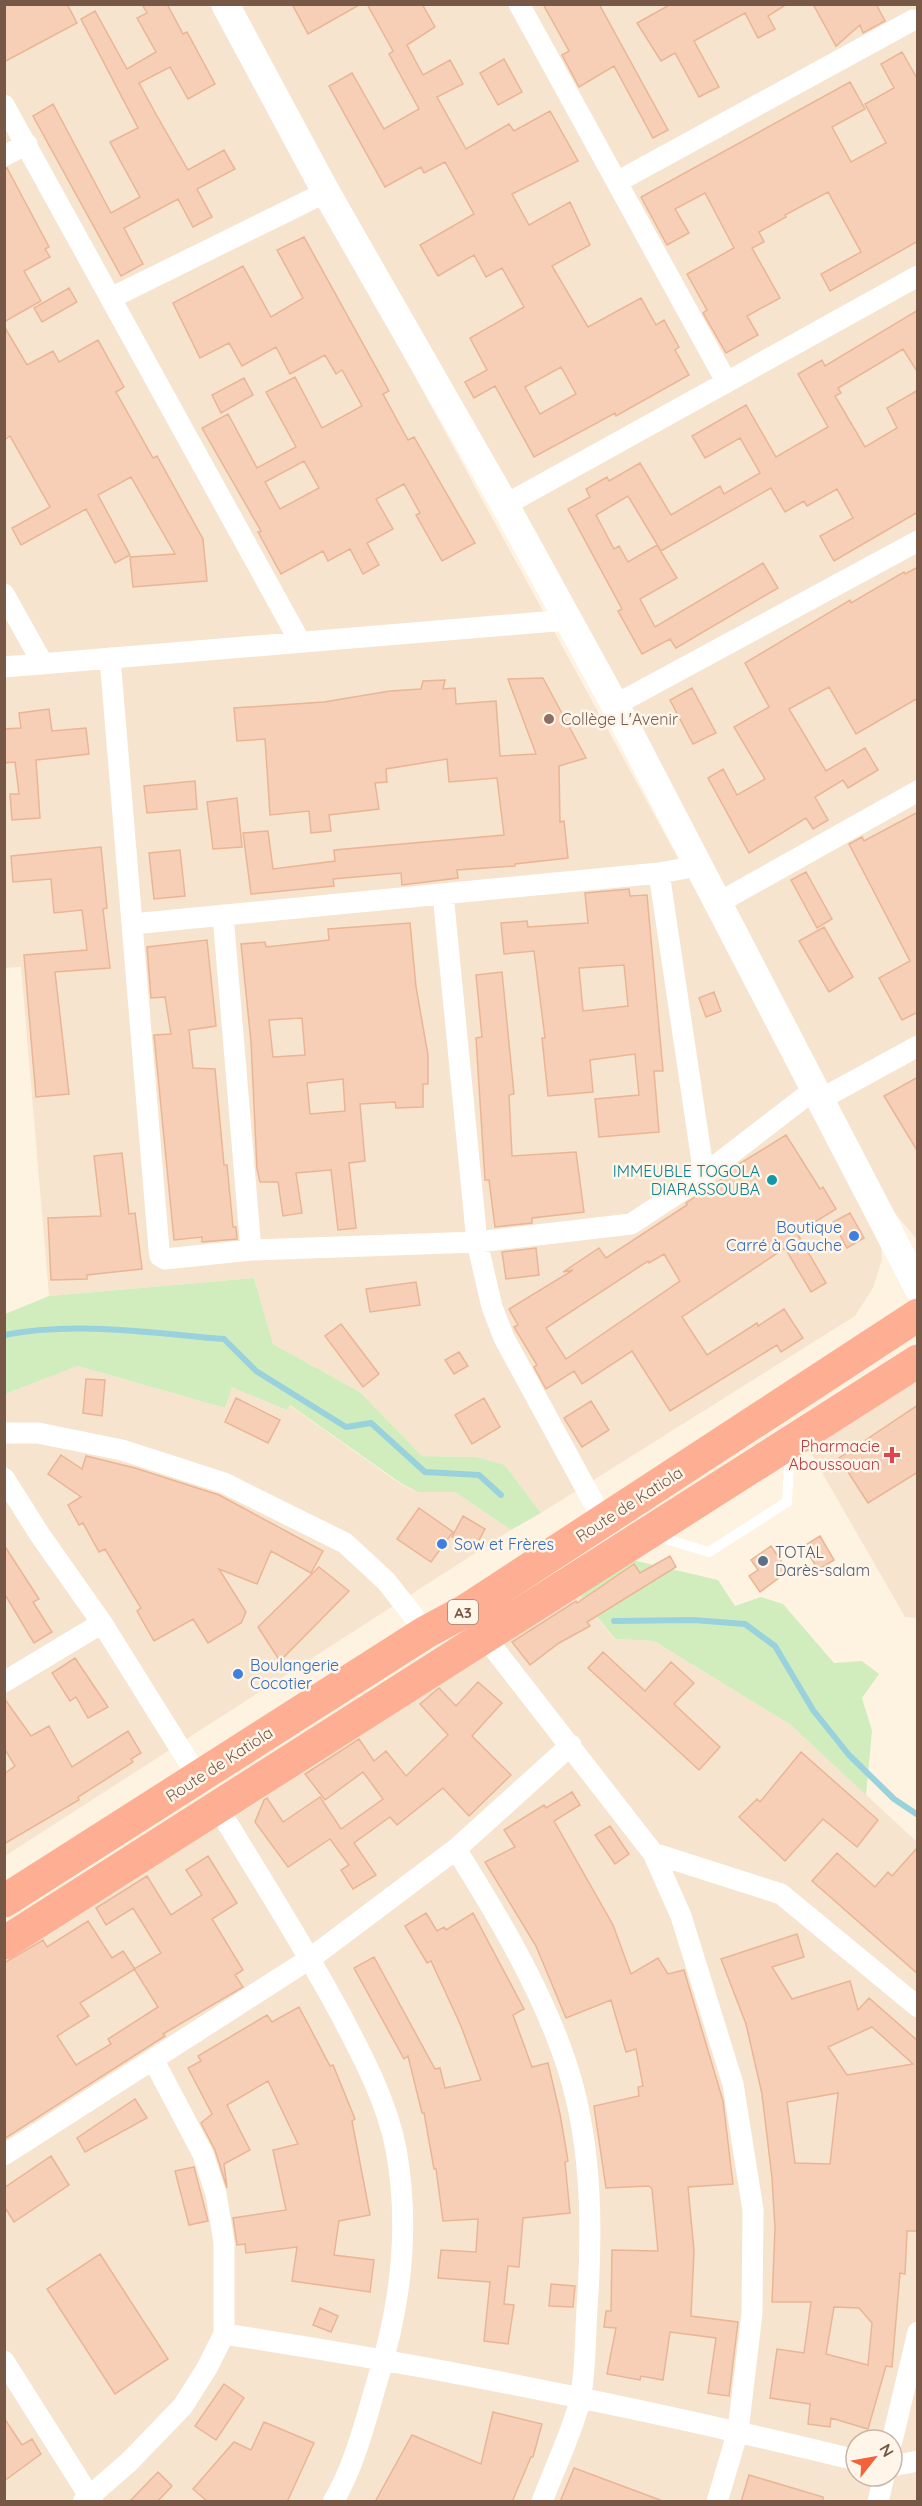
<svg xmlns="http://www.w3.org/2000/svg" width="922" height="2506" viewBox="0 0 922 2506" font-family="Quicksand,sans-serif">
<style>
.residential{fill:#f6e4cf;fill-rule:evenodd}
.green{fill:#d1edbe}
.lines{fill:none;stroke-linecap:round;stroke-linejoin:round}
.stream{stroke:#99d2dc;stroke-width:6}
.building{fill:#f6cfb6;stroke:#eab595;stroke-width:1.5;fill-rule:evenodd}
.lane{stroke:#fff;stroke-width:10}
.street{stroke:#fff;stroke-width:21}
.secondary{stroke:#fff;stroke-width:28}
.highway{stroke:#fdae93;stroke-width:33}
.education-dot{fill:#8d6e63;stroke:#fff6e9;stroke-width:2}
.culture-dot{fill:#0f9aa8;stroke:#fff6e9;stroke-width:2}
.shop-dot{fill:#3f7fe0;stroke:#fff6e9;stroke-width:2}
.health-dot{fill:#e0444e;stroke:#fff6e9;stroke-width:2}
.service-dot{fill:#5c6f8a;stroke:#fff6e9;stroke-width:2}
.labels{text-anchor:middle;dominant-baseline:central;stroke-width:5;stroke-linejoin:round;paint-order:stroke}
.shield{fill:#fff6e9;stroke:#a08777;stroke-width:1.5}
.shield-label{font-size:15px;font-weight:bold;fill:#775746}
.education-label{font-size:16px;fill:#785e54;stroke:#fff6e9;text-anchor:start}
.culture-label{font-size:16px;fill:#0d838f;stroke:#fff6e9;text-anchor:end}
.shop-label{font-size:16px;fill:#366cbe;stroke:#fff6e9;text-anchor:start}
.health-label{font-size:16px;fill:#be3a42;stroke:#fff6e9;text-anchor:end}
.street-label{font-size:16px;fill:#775746;stroke:#fff6e9}
.service-label{font-size:16px;fill:#4e5e75;stroke:#fff6e9;text-anchor:start}
</style>
<rect width="100%" height="100%" fill="#fef3e1"/>
<path class="residential" d="M4,5H212L880,1228L882,1260L873,1288L855,1316L541,1513L505,1465L477,1457L422,1456L360,1392L273,1344L254,1278L49,1296L21,967L4,968Z
M240,5H917V1240L894,1212Z
M78,1366L225,1408L232,1386L285,1410L289,1405L402,1485L418,1492H455L511,1530L5,1856V1394Z
M917,1371V1618L905,1617L805,1443Z
M577,1592L614,1639L654,1641L791,1725L917,1842V2501L5,2502V1955ZM856,2440H892V2476H856Z"/>
<path class="green" d="M254,1278L273,1344L360,1392L422,1456L477,1457L505,1465L541,1513L511,1530L455,1492H418L402,1484L290,1405L286,1410L232,1387L225,1408L78,1366L5,1394V1314L49,1296Z
M628,1559L718,1580L735,1606L761,1597L783,1604L834,1663L862,1661L879,1674L862,1698L872,1731L866,1795L791,1725L654,1641L615,1639L577,1592Z"/>
<g class="lines">
<path class="stream" d="M4,1335C75,1321 152,1333 224,1339L256,1371L346,1427L371,1423L425,1472L479,1475L501,1495
M614,1621L693,1620L745,1624L775,1646L813,1710L849,1755L894,1799L918,1815"/>
</g>
<path class="building" d="M4,4H67L77,23L4,62Z
M142,4H167L183,34L187,32L215,84L188,99L170,67L139,83L157,116L188,170L224,150L235,169L197,189L212,217L193,227L178,199L124,228L143,264L121,276L33,116L53,104L111,213L140,197L110,142L138,128L81,19L95,11L127,69L156,52L137,18L147,13Z
M292,4H361L308,34Z
M367,4H422L435,27L407,45L423,75L450,60L463,84L437,97L466,149L509,124L514,131L550,111L578,161L512,194L529,225L570,202L590,245L552,266L588,327L641,298L656,325L664,320L679,347L675,350L689,375L616,416L615,413L534,457L495,386L474,398L465,382L487,370L470,338L524,307L502,268L486,277L474,255L438,276L420,245L474,214L445,162L424,173L421,167L385,187L329,86L352,73L384,129L419,109L389,54L393,51ZM561,367L576,394L540,414L525,387Z
M543,4H599L668,130L653,138L614,66L579,87L562,55L569,51Z
M671,4H787L768,16L775,29L758,38L745,13L694,41L719,87L699,97L675,53L661,61L637,23Z
M813,4H876L885,21L863,33L860,25L836,46Z
M902,52L918,80V241L830,291L821,274L861,252L828,192L785,215L786,217L759,232L764,242L752,248L780,298L747,316L758,335L726,353L703,313L707,310L687,274L734,248L725,231L705,193L675,209L689,233L667,245L641,197L850,82L865,109L832,127L851,162L886,143L865,104L894,88L881,64Z
M504,59L522,92L498,105L480,73Z
M7,168L49,247L45,249L50,257L24,271L41,301L4,322V169Z
M304,237L389,391L383,394L408,440L414,437L475,543L442,561L416,515L420,513L404,484L376,499L393,529L367,543L379,565L363,574L350,549L328,561L323,551L281,574L258,532L261,531L202,428L228,414L257,468L296,447L266,392L295,377L322,428L362,406L342,370L336,374L325,355L290,374L276,347L242,366L229,343L200,358L173,303L243,266L271,317L303,298L277,250ZM304,461L319,488L280,509L265,482Z
M69,288L77,302L42,322L34,308Z
M918,310V373L903,349L838,388L841,393L835,396L865,447L897,428L887,408L918,390V512L834,561L820,536L853,518L837,489L807,506L804,501L785,512L771,488L661,551L628,496L596,515L614,549L619,546L628,562L657,545L677,578L640,599L655,627L763,563L778,588L676,648L670,639L642,654L618,611L622,609L568,509L590,497L586,489L607,477L609,481L640,463L671,515L720,486L724,494L760,473L740,438L705,458L692,436L746,405L776,457L828,427L798,374L822,360L825,366Z
M4,326L27,365L53,351L59,362L98,340L124,387L116,392L153,458L157,456L203,539L207,581L133,587L130,557L175,554L131,477L98,495L130,555L115,563L86,509L21,545L12,528L50,507L10,436L4,440Z
M244,378L253,395L221,413L212,395Z
M918,567V698L856,734L829,687L789,709L826,771L865,748L878,770L848,788L843,780L815,797L828,820L813,829L806,818L749,853L708,778L723,769L737,795L765,779L734,727L769,707L745,663L850,600L851,603L904,572L905,574Z
M543,678L586,758L559,766L560,822L564,821L568,858L515,864V866L457,870L458,878L402,885L401,873L333,879L334,886L251,894L243,833L268,831L273,869L335,861L334,850L504,835L497,778L449,782L447,759L386,769L387,782L375,783L379,809L329,815L331,831L311,833L309,811L270,815L265,739L237,741L234,708L324,702L390,691L421,689L423,681L445,680L443,689L455,688L456,704L496,701L500,756L536,754L508,679Z
M692,688L716,733L693,744L670,700Z
M49,709L52,731L86,728L89,754L36,760L40,818L12,820L10,794H19L15,762L4,763V729L21,728L19,713Z
M195,781L197,809L147,813L144,786Z
M237,798L242,847L213,849L207,802Z
M918,812V1012L902,1020L879,978L910,961L849,844L862,837L864,841Z
M101,847L107,908L103,909L110,968L55,972L69,1094L36,1097L24,955L87,950L82,910L54,913L51,879L13,882L11,856Z
M180,850L185,896L154,899L149,853Z
M806,872L832,919L817,928L791,880Z
M629,889L630,896L647,895L663,1071H654L659,1132L599,1137L595,1099L639,1095L635,1054L590,1060L593,1092L548,1096L542,1038H545L534,951L504,954L501,923L527,921L528,927L588,923L585,893ZM624,965L628,1006L583,1011L579,968Z
M410,923L416,987L428,1055V1084H423V1107L396,1108L395,1102L360,1104L365,1161L349,1163L356,1228L338,1230L331,1170L296,1173L302,1213L283,1216L278,1182H260L257,1169L251,1042L241,944L265,942L266,947L329,940L328,929ZM302,1018L305,1055L273,1057L269,1020ZM343,1079L345,1111L310,1114L307,1083Z
M824,927L853,977L829,992L799,941Z
M207,940L216,1026L189,1030L193,1068L215,1069L224,1165H227L233,1227H236L237,1239L202,1242V1237L174,1240L154,1035L171,1034L165,997L151,998L147,947Z
M502,972L514,1094L509,1095L512,1156L576,1152L584,1212L532,1218V1223L495,1227L489,1180H485L476,1038L482,1037L476,975Z
M714,992L721,1011L706,1017L699,998Z
M918,1077V1152L884,1096Z
M786,1135L820,1189L823,1187L836,1209L797,1233L826,1283L811,1292L785,1248L682,1317L707,1355L757,1323L758,1326L784,1309L803,1338L781,1352L777,1345L670,1411L632,1351L582,1384L574,1371L546,1389L534,1367L537,1365L514,1327L518,1325L509,1309L573,1270L563,1272L599,1248L606,1258L687,1205L686,1203L731,1173L734,1167ZM664,1254L680,1281L566,1359L546,1328L648,1261L649,1263Z
M122,1153L129,1214L135,1213L142,1269L87,1275V1279L51,1280L48,1218L101,1216L94,1156Z
M850,1213L864,1238L847,1248L833,1222Z
M536,1248L539,1275L506,1279L502,1252Z
M416,1282L420,1305L370,1312L366,1289Z
M341,1324L379,1374L363,1387L325,1336Z
M459,1352L468,1366L454,1374L445,1360Z
M86,1379L105,1380L102,1416L83,1413Z
M236,1398L280,1420L268,1443L225,1422Z
M484,1398L500,1427L472,1444L455,1415Z
M591,1401L609,1430L582,1447L564,1418Z
M918,1405V1472L868,1503L839,1458Z
M61,1455L82,1469L86,1456L135,1468L219,1495L323,1551L311,1573L271,1551L257,1584L219,1569L246,1612L241,1623L208,1643L193,1619L154,1641L137,1611L141,1608L105,1549L99,1552L83,1523L79,1525L68,1505L81,1497L48,1474Z
M419,1508L453,1532L431,1562L397,1539Z
M463,1516L485,1529L474,1549L452,1537Z
M820,1536L834,1560L818,1570L804,1546Z
M4,1545L39,1599L33,1602L52,1632L34,1643L4,1593Z
M771,1546L788,1571L760,1592L749,1576L758,1570L751,1560Z
M670,1556L676,1567L587,1622L590,1626L559,1643L530,1665L512,1642L576,1601L577,1603L634,1564L640,1573Z
M319,1567L349,1591L280,1661L258,1627Z
M603,1652L645,1691L671,1662L694,1683L674,1704L720,1747L699,1770L588,1668Z
M75,1658L108,1707L88,1718L76,1697L70,1701L52,1673Z
M478,1682L502,1703L472,1736L511,1775L469,1816L443,1788L397,1825L390,1817L354,1843L376,1875L353,1889L341,1870L349,1865L330,1839L288,1867L255,1822L264,1800L267,1798L283,1822L320,1797L341,1829L383,1799L363,1772L325,1800L305,1774L359,1739L374,1761L386,1751L406,1776L448,1735L420,1704L439,1688L456,1706Z
M4,1698L31,1736L49,1726L72,1767L128,1731L141,1753L131,1759L133,1762L78,1797L79,1800L4,1844V1774L15,1766L4,1748Z
M801,1752L878,1820L857,1847L823,1819L785,1861L739,1817L757,1799L760,1802Z
M572,1792L580,1805L554,1821L613,1925L631,1974L658,1958L668,1974L684,1970L723,2101L733,2184L688,2187L694,2251L691,2316L738,2322L729,2396L708,2393L716,2338L670,2332L663,2380L641,2376L640,2380L607,2374L616,2328L604,2327L606,2311H611L612,2250L658,2251L652,2189L649,2186L606,2188L594,2106L639,2096L638,2087L643,2086L636,2049L626,2052L611,2000L566,2018L536,1946L485,1862L515,1847L504,1830L544,1805L546,1808Z
M610,1826L629,1854L615,1864L595,1835Z
M918,1847V1974L812,1881L837,1853L875,1887L888,1872L892,1876Z
M208,1856L237,1903L212,1919L243,1970L235,1975L243,1987L163,2034L165,2036L4,2139V1963L43,1940L47,1947L88,1921L112,1958L123,1951L135,1969L80,2003L89,2016L57,2036L76,2065L111,2044L108,2039L158,2007L134,1969L161,1953L133,1908L106,1925L96,1908L147,1876L171,1915L202,1895L186,1870Z
M426,1913L437,1931L444,1927L446,1930L473,1913L524,2009L513,2015L532,2067L548,2063L560,2114L568,2161L565,2162L570,2213L523,2218L519,2267L508,2266L504,2304L514,2305L508,2344L484,2341L490,2282L438,2278L441,2250L476,2252L478,2219L443,2221L436,2169H434L424,2113H422L408,2056L404,2059L354,1968L374,1957L435,2069L440,2068L445,2088L481,2080L461,2026L431,1961L427,1963L405,1926Z
M797,1934L804,1957L772,1967L792,1999L850,1981L858,2010L869,1998L918,2041V2231H907L905,2274L900,2273L892,2367L886,2366L868,2429L831,2418L830,2427L808,2424L810,2404L770,2398L777,2349L804,2353L811,2302H772L775,2228L772,2178L762,2094L746,2024L721,1959ZM872,2027L913,2064L847,2075L828,2047ZM838,2093L830,2164L795,2163L787,2102ZM834,2307L859,2308L872,2323L868,2365L826,2354Z
M299,2007L330,2066L333,2065L355,2119L352,2121L370,2215L339,2221L334,2255L374,2260L370,2292L292,2281L297,2247L246,2253L245,2244L237,2245L233,2218L286,2210L273,2150L298,2144L268,2081L227,2105L250,2150L224,2164L227,2188L215,2150L201,2123L212,2114L188,2068L201,2061L198,2056L267,2015L272,2022Z
M135,2099L147,2118L85,2152L77,2138Z
M51,2156L69,2185L14,2222L4,2206V2188Z
M194,2167L208,2221L189,2225L175,2171Z
M100,2254L168,2359L115,2394L47,2289Z
M551,2284L575,2286L573,2307L549,2306Z
M320,2308L338,2316L331,2332L313,2325Z
M224,2384L244,2398L216,2440L195,2426Z
M493,2412L542,2424L533,2457H531L512,2502H375L412,2435L481,2464Z
M4,2418L22,2445L32,2439L41,2454L4,2481Z
M264,2422L314,2443L287,2502H208L193,2489L234,2442L251,2450Z
M574,2468L660,2500L659,2502H560Z
M158,2472L172,2486L157,2502H129Z
M749,2475L823,2497V2502H741Z"/>
<g class="lines">
<path class="lane" d="M656,1536L709,1552L787,1502L790,1450"/>
<path class="street" d="M519,4L726,381
M4,105L299,640
M4,156L27,144
M617,182L913,20
M111,298L326,192
M505,505L918,276
M4,594L43,664
M110,658L159,1250L160,1256L165,1259L251,1250L477,1242L631,1224L689,1186L815,1089
M4,667L568,620
M615,705L918,541
M659,873L704,1175
M443,894L477,1242L492,1307L504,1338L603,1520
M718,903L918,791
M223,915L251,1250
M132,924L659,873L698,866
M821,1099L918,1046
M4,1433H38L122,1450L224,1483L345,1543L386,1581L426,1632
M4,1478L40,1535L102,1623L198,1777
M478,1628L653,1853L681,1916L733,2084L753,2210L752,2313L738,2431L717,2502
M4,1682L102,1623
M218,1808C260,1877 303,1944 341,2015C363,2057 387,2102 396,2149C410,2226 401,2304 378,2378C366,2419 355,2465 333,2502
M456,1849C497,1915 537,1981 563,2054C592,2134 593,2225 587,2309C585,2338 586,2371 580,2400C573,2431 553,2471 542,2502
M653,1853L781,1894L918,2007
M4,2155L311,1958L456,1849L571,1745
M224,2334C436,2366 647,2409 856,2460
M4,2361L93,2502
M892,2441L918,2332
M892,2466L918,2461
M83,2502L129,2462L183,2406L207,2368L224,2334V2242L216,2194L203,2154L154,2061
M878,2502L884,2476"/>
<path class="secondary" d="M225,4L326,192L505,505L615,705L918,1288"/>
<path class="highway" d="M4,1901L426,1632L465,1611L918,1315
M4,1943L918,1361"/>
</g>
<circle class="education-dot" cx="549" cy="719" r="6"/>
<circle class="culture-dot" cx="772" cy="1180" r="6"/>
<g class="shop-dot">
<circle cx="854" cy="1236" r="6"/>
<circle cx="442" cy="1544" r="6"/>
<circle cx="238" cy="1674" r="6"/>
</g>
<path class="health-dot" d="M889 1446h6v6h6v6h-6v6h-6v-6h-6v-6h6z"/>
<circle class="service-dot" cx="763" cy="1561" r="6"/>
<g class="labels">
<rect class="shield" x="448" y="1600" width="30" height="24" rx="4.5"/>
<g class="shield-label">
<text x="463" y="1612">A3</text>
</g>
<g class="education-label">
<text x="561" y="719">Collège L'Avenir</text>
</g>
<g class="culture-label">
<text x="760" y="1171">IMMEUBLE TOGOLA<tspan x="760" dy="18">DIARASSOUBA</tspan></text>
</g>
<g class="shop-label">
<text x="842" y="1227" text-anchor="end">Boutique<tspan x="842" dy="18">Carré à Gauche</tspan></text>
<text x="454" y="1544">Sow et Frères</text>
<text x="250" y="1665">Boulangerie<tspan x="250" dy="18">Cocotier</tspan></text>
</g>
<g class="health-label">
<text x="880" y="1446">Pharmacie<tspan x="880" dy="18">Aboussouan</tspan></text>
</g>
<g class="street-label">
<text transform="translate(629 1504) rotate(-33)">Route de Katiola</text>
<text transform="translate(219 1764) rotate(-33)">Route de Katiola</text>
</g>
<g class="service-label">
<text x="775" y="1552">TOTAL<tspan x="775" dy="18">Darès-salam</tspan></text>
</g>
</g>
<rect width="922" height="2506" fill="none" stroke="#775746" stroke-width="12"/>
<g transform="translate(874 2458) rotate(59)"><circle r="28" fill="#fff6e9" stroke="#c9b6a8" stroke-width="1.5"/>
<path d="M0-4.5L10 22L0 15L-10 22Z" fill="#f2633c"/>
<text y="-9" font-size="16" font-weight="bold" text-anchor="middle" fill="#775746">N</text>
</g>
</svg>
